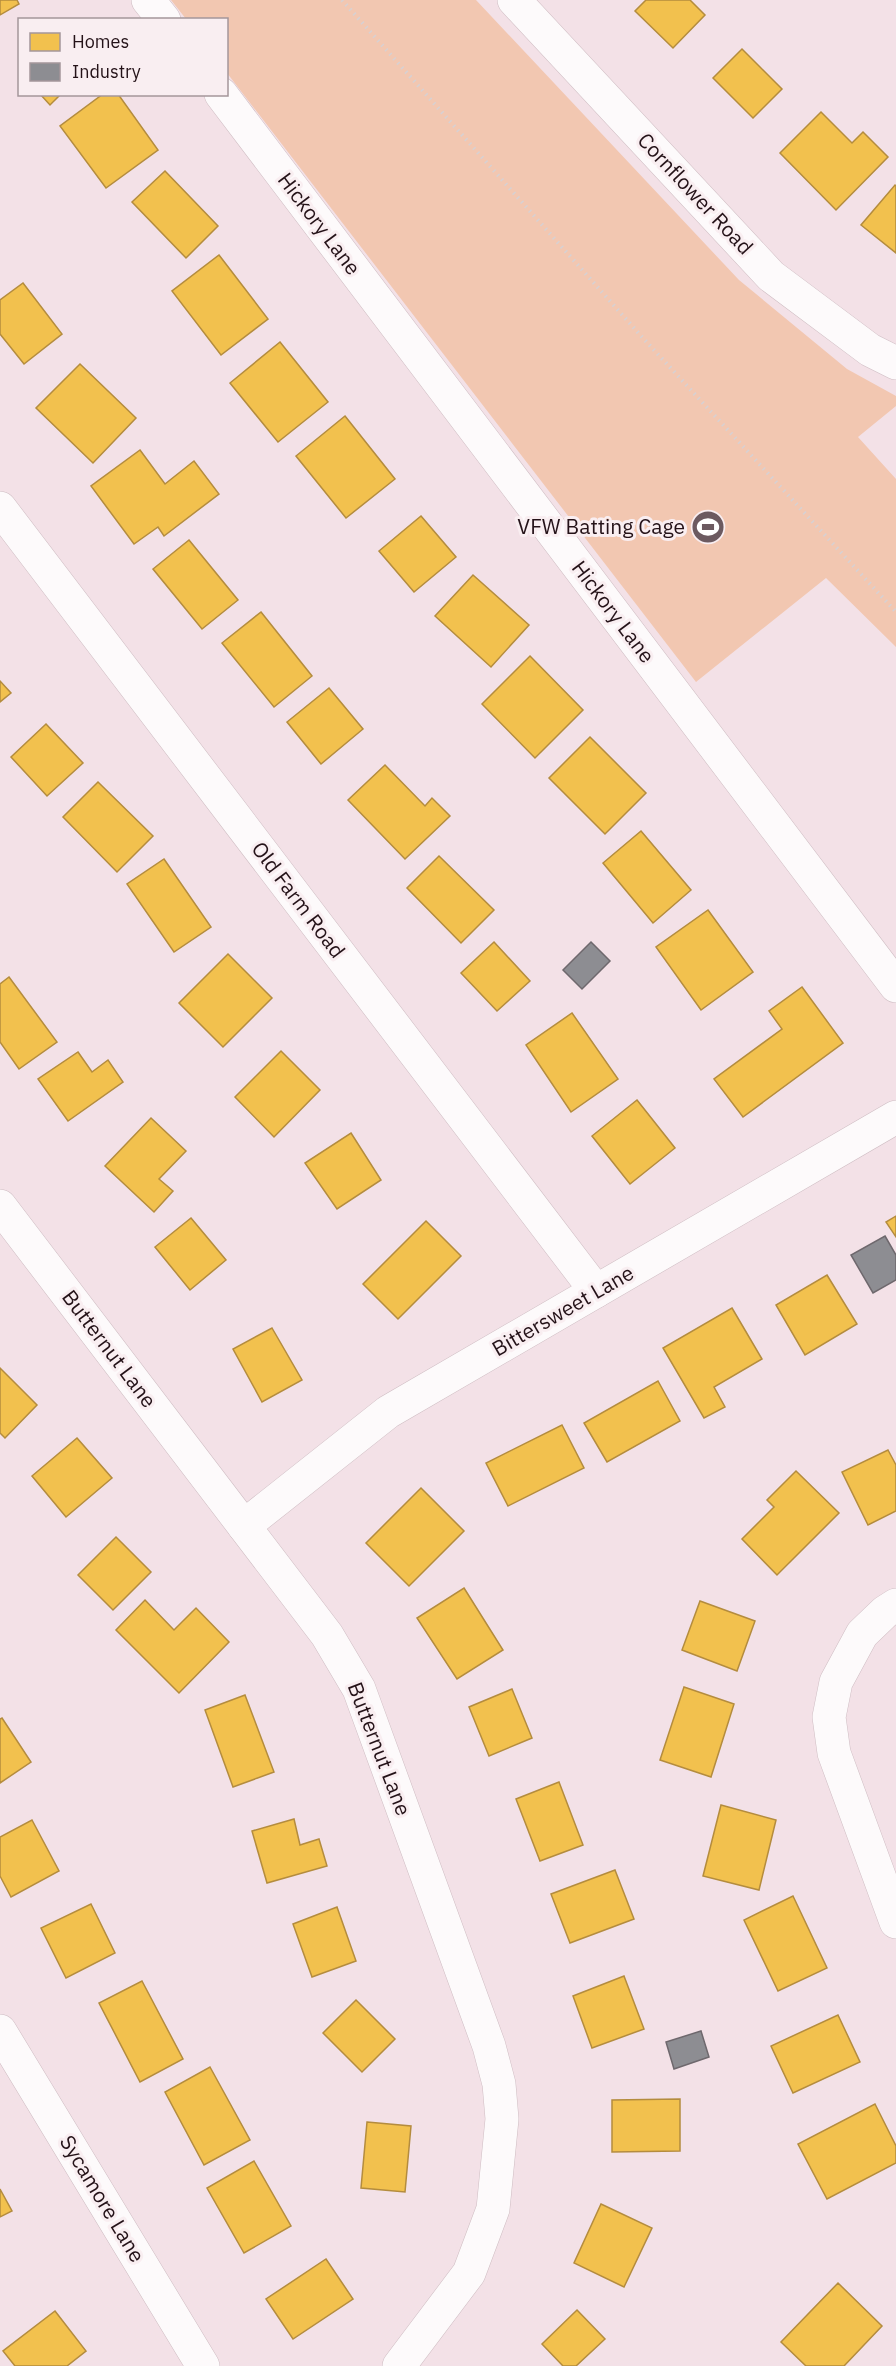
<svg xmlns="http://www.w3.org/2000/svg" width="896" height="2366" font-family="'IBM Plex Sans',sans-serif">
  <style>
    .green { fill: #f2c7b1 }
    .homes { fill: #f2c14e; stroke: #b48c3e; stroke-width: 1.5 }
    .industry { fill: #8d8d92; stroke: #6e686d; stroke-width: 1.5 }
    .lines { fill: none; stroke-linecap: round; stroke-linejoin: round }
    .street-casing { stroke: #cebcc2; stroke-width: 34 }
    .path { stroke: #d7d1d3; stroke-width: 4; stroke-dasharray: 1.5 4.5; stroke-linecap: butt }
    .street { stroke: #fdfafb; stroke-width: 33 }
    .labels { text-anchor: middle; stroke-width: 6; stroke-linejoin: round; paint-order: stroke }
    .street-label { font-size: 21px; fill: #241218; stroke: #f9eef1 }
    .poi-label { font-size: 21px; fill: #241218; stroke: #f9eef1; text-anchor: end }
  </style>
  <rect width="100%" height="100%" fill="#f3e1e7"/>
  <!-- green -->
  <polygon class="green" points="171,0 476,0 739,280 847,369 896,396 896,406 858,437 896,479 896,647 826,578 696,682 227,73 226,20 186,19"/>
  <!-- homes -->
  <g class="homes">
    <polygon points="0,0 17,0 19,4 0,15"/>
    <polygon points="646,0 690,0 705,15 673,48 635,11"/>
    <polygon points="742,49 782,89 753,118 713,78"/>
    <polygon points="40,94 61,94 50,105"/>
    <polygon points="103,94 118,94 158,150 106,188 60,126"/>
    <polygon points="821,112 852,143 863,132 888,157 836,210 780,153"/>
    <polygon points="165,171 218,226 186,258 132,202"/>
    <polygon points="895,185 896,186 896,253 861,225"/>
    <polygon points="219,255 268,319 221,355 172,291"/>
    <polygon points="23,283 62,334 24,364 0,334 0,300"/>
    <polygon points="280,342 328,402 278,442 230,383"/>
    <polygon points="80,364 136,418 93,463 36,408"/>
    <polygon points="345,416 395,479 346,518 296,456"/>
    <polygon points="140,450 165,484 194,461 219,494 164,536 158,527 134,544 91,486"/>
    <polygon points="421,516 456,557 414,592 379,551"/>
    <polygon points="189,540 238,600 202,629 153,569"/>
    <polygon points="473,575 529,625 491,667 435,616"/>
    <polygon points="261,612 312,676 274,707 222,643"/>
    <polygon points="530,656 583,710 535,758 482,704"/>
    <polygon points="0,681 11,693 0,702"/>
    <polygon points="329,688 363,729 321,764 287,722"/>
    <polygon points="46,724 83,763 47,796 11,757"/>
    <polygon points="590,737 646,793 605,834 549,778"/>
    <polygon points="385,765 425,806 432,798 450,816 405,859 348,800"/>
    <polygon points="98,782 153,836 117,872 63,817"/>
    <polygon points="641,831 691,890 653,923 603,863"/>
    <polygon points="439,856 494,910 461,943 407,888"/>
    <polygon points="164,859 211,927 174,952 127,884"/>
    <polygon points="708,910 753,972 701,1010 656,947"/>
    <polygon points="494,942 530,981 497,1011 461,973"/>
    <polygon points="228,954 272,998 223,1047 179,1003"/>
    <polygon points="9,977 57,1042 19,1069 0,1042 0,984"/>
    <polygon points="802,987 843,1043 743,1117 714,1079 782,1029 769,1011"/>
    <polygon points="572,1013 618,1079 571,1112 526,1045"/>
    <polygon points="281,1051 320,1090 274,1137 235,1097"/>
    <polygon points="78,1052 92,1072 108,1060 123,1082 68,1121 38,1079"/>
    <polygon points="637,1100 675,1148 630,1184 592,1136"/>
    <polygon points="151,1118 186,1151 159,1179 173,1191 154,1212 105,1166"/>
    <polygon points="351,1133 381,1180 337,1209 305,1163"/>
    <polygon points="896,1216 896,1237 886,1222"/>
    <polygon points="191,1218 226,1260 190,1290 155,1247"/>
    <polygon points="426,1221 461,1256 398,1319 363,1284"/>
    <polygon points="827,1275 857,1324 805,1355 776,1305"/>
    <polygon points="732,1308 762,1359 714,1387 725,1407 704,1418 663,1348"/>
    <polygon points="272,1328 302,1380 262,1402 233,1349"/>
    <polygon points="0,1368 37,1405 5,1438 0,1433"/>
    <polygon points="658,1381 680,1421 607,1462 584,1423"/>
    <polygon points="562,1425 584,1468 508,1506 486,1463"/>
    <polygon points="77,1438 112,1478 66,1517 32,1476"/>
    <polygon points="888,1450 896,1465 896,1511 868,1525 842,1472"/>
    <polygon points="796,1471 839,1513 777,1575 742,1539 774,1507 767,1500"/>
    <polygon points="421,1488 464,1531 409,1586 366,1543"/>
    <polygon points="116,1537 151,1572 113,1610 78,1575"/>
    <polygon points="464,1588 503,1650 457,1679 417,1618"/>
    <polygon points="145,1600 174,1630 196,1608 229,1642 179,1693 116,1630"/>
    <polygon points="700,1601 755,1621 737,1671 682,1650"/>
    <polygon points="684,1687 734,1704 711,1777 660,1760"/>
    <polygon points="512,1689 532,1738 489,1756 469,1707"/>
    <polygon points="245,1695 274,1772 233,1787 205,1710"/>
    <polygon points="2,1718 31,1762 0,1783 0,1719"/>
    <polygon points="559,1782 583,1845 540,1861 516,1799"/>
    <polygon points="721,1805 776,1820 759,1890 703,1876"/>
    <polygon points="294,1819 300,1845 319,1839 327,1866 267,1883 252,1831"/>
    <polygon points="32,1820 59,1871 11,1897 0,1876 0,1837"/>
    <polygon points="615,1870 634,1919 570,1943 551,1894"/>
    <polygon points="793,1896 827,1968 778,1991 744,1920"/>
    <polygon points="91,1904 115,1953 66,1978 41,1928"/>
    <polygon points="337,1907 356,1961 312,1977 293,1924"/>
    <polygon points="624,1976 644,2029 592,2048 573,1996"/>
    <polygon points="142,1981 183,2059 140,2082 99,2003"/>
    <polygon points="356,2000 395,2039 362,2072 323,2033"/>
    <polygon points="838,2015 860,2062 793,2093 771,2046"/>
    <polygon points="210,2067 250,2140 204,2165 165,2092"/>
    <polygon points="680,2099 680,2151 612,2152 612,2100"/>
    <polygon points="875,2104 896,2146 896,2163 827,2199 798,2144"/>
    <polygon points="367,2122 411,2126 405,2192 361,2188"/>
    <polygon points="254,2161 291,2226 244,2253 207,2188"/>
    <polygon points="0,2189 12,2211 0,2217"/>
    <polygon points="601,2204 652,2228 624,2287 574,2263"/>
    <polygon points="326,2259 353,2299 293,2339 266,2299"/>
    <polygon points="838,2283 882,2326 844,2366 806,2366 781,2342"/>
    <polygon points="577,2310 605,2339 576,2366 563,2366 542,2344"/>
    <polygon points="55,2311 86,2351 67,2366 15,2366 3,2351"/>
  </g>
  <!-- industry -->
  <g class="industry">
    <polygon points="591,942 610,961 582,989 563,970"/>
    <polygon points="885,1236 896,1255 896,1280 873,1293 851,1255"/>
    <polygon points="701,2031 709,2057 674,2069 666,2042"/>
  </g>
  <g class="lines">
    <defs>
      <g id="street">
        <polyline points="148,0 164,20"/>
        <polyline points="514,0 771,276 870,350 896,363"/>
        <polyline points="221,94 896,986"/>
        <polyline points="0,508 596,1291"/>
        <polyline points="0,1206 327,1635 359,1689 489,2046 499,2084 502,2119 493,2209 469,2273 399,2366"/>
        <polyline points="244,1526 388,1412 896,1117"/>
        <polyline points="896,1605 885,1612 862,1634 836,1682 829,1717 834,1753 896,1922"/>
        <polyline points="0,2031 203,2366"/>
      </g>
    </defs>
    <!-- street casing -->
    <use href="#street" class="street-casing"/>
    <!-- path -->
    <polyline class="path" points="342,0 642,337 896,612"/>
    <!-- street -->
    <use href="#street" class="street"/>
  </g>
  <!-- icons -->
  <defs>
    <symbol id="stadium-disc" viewBox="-11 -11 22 22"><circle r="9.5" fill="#6c5a60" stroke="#f9eef1"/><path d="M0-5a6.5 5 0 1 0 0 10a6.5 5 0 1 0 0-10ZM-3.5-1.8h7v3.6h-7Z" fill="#fff"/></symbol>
  </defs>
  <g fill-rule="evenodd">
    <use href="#stadium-disc" x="689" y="508" width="38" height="38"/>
  </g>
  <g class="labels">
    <!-- street labels -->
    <g class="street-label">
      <text transform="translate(695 194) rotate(47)" y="7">Cornflower Road</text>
      <text transform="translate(319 224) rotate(53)" y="7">Hickory Lane</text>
      <text transform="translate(613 612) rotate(53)" y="7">Hickory Lane</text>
      <text transform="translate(298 900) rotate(53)" y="7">Old Farm Road</text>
      <text transform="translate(563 1311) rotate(-30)" y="7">Bittersweet Lane</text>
      <text transform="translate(109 1349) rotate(53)" y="7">Butternut Lane</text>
      <text transform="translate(379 1749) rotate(69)" y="7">Butternut Lane</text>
      <text transform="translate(102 2199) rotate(59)" y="7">Sycamore Lane</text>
    </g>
    <!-- poi labels -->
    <g class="poi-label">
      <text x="685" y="534">VFW Batting Cage</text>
    </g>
  </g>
  <!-- legend -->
  <rect x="18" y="18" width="210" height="78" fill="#f9eef1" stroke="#a4969a" stroke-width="1.5"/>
  <rect x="30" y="33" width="30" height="18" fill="#f2c14e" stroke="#a4969a" stroke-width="1.5"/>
  <text x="72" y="48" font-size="18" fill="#241218">Homes</text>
  <rect x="30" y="63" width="30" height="18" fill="#8d8d92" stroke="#a4969a" stroke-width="1.5"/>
  <text x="72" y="78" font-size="18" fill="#241218">Industry</text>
</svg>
